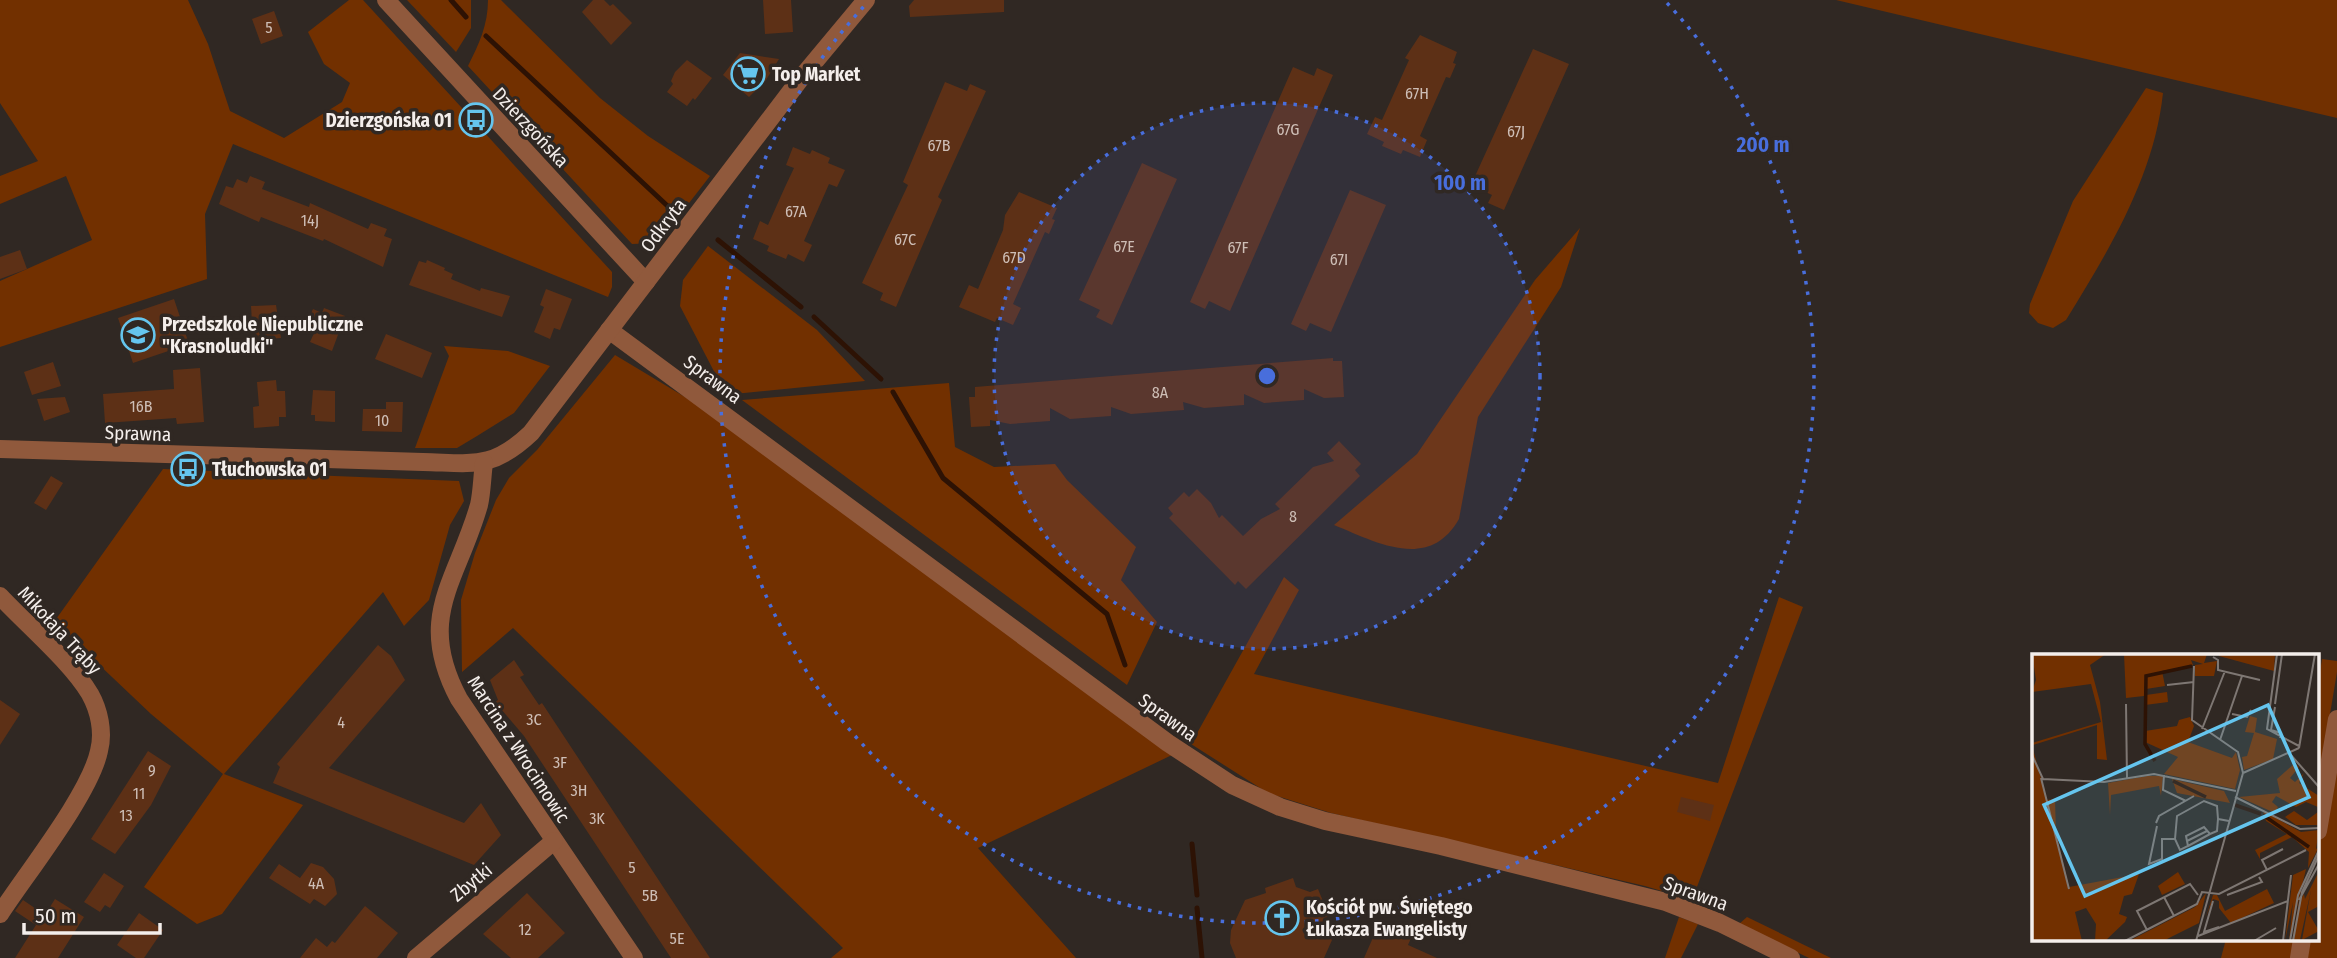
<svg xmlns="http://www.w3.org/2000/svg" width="2337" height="958" font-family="'Fira Sans Condensed',sans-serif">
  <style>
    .green { fill: #723000 }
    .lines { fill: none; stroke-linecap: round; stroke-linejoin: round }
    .stream { stroke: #2d1204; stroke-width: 5 }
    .building { fill: #5d3016 }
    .street { stroke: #90593c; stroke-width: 18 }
    .ring { fill: none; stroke: #486edc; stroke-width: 3.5; stroke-dasharray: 3.5 7 }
    .labels { text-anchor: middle; stroke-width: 7; stroke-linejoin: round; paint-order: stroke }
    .number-label { font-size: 16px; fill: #cebeb6 }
    .poi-label { font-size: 19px; font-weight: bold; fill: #f4eeeb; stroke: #302823; text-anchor: start }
    .street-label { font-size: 19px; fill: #f4eeeb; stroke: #302823 }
    .inset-river { fill: none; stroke: #2d1204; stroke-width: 3.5 }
    .inset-road { fill: none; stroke: #7e7773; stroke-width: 2 }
    .view { fill: #65c5ee; fill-opacity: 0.15; stroke: #65c5ee; stroke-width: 3.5 }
    .inset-edge { fill: none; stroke: #f4eeeb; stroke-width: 3.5 }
    .centre { fill: #486edc; stroke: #302823; stroke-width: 3.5 }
    .ring-label { font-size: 21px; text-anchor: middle; font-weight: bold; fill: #486edc; stroke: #302823; stroke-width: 7; stroke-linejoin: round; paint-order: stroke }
  </style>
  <rect width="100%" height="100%" fill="#302823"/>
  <!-- green -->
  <g class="green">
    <polygon points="0,0 188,0 208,44 230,111 284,138 342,102 350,83 324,64 308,32 349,0 363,0 612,272 612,287 608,297 233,144 205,214 207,279 0,347 0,281 92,240 66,176 0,204 0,176 38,161 0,103"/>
    <polygon points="407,0 471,0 471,28 456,52"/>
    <path d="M488 0H501L600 98 648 136 710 176 658 243 632 244 468 66C479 44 488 25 488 0Z"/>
    <polygon points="1836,0 2337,0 2337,118"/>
    <path d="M2146 88 2163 93C2154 177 2109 250 2066 320L2053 328 2038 323 2029 313 2030 304 2073 201Z"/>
    <path d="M1580 228 1561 287 1478 417 1459 519C1429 572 1376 542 1334 525L1417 454 1535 280Z"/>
    <polygon points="708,246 817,330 865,381 734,394 718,379 680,306 683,280"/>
    <polygon points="444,346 508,351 550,366 514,413 477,436 457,448 415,448 449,356"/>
    <polygon points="615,355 695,403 1172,755 978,848 1076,958 831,958 843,948 513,628 462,672 461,600 475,553 496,500 509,478 537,450"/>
    <polygon points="949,383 955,447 994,467 1055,464 1067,480 1136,547 1121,580 1157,622 1127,685 742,400"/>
    <polygon points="163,469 459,481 464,501 450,525 429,600 404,626 383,592 224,774 303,805 222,914 197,924 144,887 223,774 151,714 54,622"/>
    <polygon points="1284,577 1299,590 1254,674 1718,783 1779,597 1803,607 1692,900 1645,886 1331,813 1268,793 1191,744"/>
    <polygon points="2322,659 2337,661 2337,672 2318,786 2318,685"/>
    <polygon points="2337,716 2337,958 2298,958 2301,939 2318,939 2318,835"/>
    <polygon points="1679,917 1698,924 1681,958 1665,958"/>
    <polygon points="1747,917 1831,958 1809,958 1739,924"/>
    <polygon points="2226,939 2295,939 2292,958 2221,958"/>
  </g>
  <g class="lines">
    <!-- stream -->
    <g class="stream">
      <polyline points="451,0 466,17"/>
      <polyline points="486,36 674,212"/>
      <polyline points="718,240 801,307"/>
      <polyline points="814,317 881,379"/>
      <polyline points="893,392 943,478 1107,614 1125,665"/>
      <polyline points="1192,844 1197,895"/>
      <polyline points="1197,908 1202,958"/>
    </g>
  </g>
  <!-- building -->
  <g class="building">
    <polygon points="593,0 604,0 610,6 613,4 632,23 611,45 582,12"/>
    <polygon points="763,0 791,0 793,32 765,34"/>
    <polygon points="914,0 1004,0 1004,12 910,17 909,6"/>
    <polygon points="274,11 283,36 261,44 252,19"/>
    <polygon points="1420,35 1457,52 1453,63 1456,64 1450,78 1446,77 1420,136 1427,140 1420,157 1403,150 1401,154 1382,146 1384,142 1367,134 1375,117 1382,120 1409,60 1405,58"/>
    <polygon points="1533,49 1569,64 1504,210 1488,203 1492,195 1471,185"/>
    <polygon points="740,53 779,59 766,80 749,97 723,75"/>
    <polygon points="687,60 712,78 695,100 693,98 687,106 667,92 673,84 671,81 675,72"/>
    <polygon points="1293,67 1314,76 1317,68 1333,75 1230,311 1209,301 1205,309 1190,302"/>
    <polygon points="945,82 967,91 970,84 986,91 938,197 942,200 896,307 880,300 883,293 862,283 908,185 903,182"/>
    <polygon points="793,147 810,154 812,150 830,158 828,163 845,170 837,187 829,184 804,241 812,245 804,262 788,254 786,259 767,251 769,246 753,239 760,221 768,225 785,187 794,168 786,165"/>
    <polygon points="1142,163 1177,179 1112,325 1096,317 1100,310 1079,300"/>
    <polygon points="250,176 265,182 262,189 309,207 310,203 368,229 371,223 387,229 384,236 392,239 383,267 324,239 323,241 261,217 259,222 219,204 226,186 233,188 237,179 247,183"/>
    <polygon points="1350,190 1386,205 1331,332 1310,323 1306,331 1291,324"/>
    <polygon points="1019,192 1057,208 1052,219 1055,220 1049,234 1045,232 1013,304 1021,308 1013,325 997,318 995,322 959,307 969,285 978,289 1003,230 1005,215"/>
    <polygon points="20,250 27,269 0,279 0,257"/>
    <polygon points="427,260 445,268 444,270 453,274 451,279 480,291 481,288 510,296 502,317 409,285 419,261 426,263"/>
    <polygon points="546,289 572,299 560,330 554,328 550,339 534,332 544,307 540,305"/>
    <polygon points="174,299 189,344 133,363 118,318"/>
    <polygon points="276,305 281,338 253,340 251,306"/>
    <polygon points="324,308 345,316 332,351 310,342 315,331 305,327 313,309 322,313"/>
    <polygon points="386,334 432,353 422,378 375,359"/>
    <polygon points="1333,358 1333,361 1342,361 1344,397 1324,398 1304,389 1304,400 1264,403 1244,394 1244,405 1204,408 1183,402 1184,410 1131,414 1111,407 1111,416 1070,419 1050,408 1050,421 1010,424 990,420 990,426 971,427 969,397 975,397 975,387"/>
    <polygon points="53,362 61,386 32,395 24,372"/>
    <polygon points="200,368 204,422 177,424 176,418 105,423 103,394 174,389 173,370"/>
    <polygon points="276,380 277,391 285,391 286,417 279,417 279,426 254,428 253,407 259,406 257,382"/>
    <polygon points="313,390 335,391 335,422 315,421 315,415 311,415"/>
    <polygon points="65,397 70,412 44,421 37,399"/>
    <polygon points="386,402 403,402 402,432 362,431 363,409 386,409"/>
    <polygon points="1339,441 1361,464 1355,470 1360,476 1246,589 1238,581 1235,585 1169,518 1173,514 1168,508 1184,492 1189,497 1197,489 1211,503 1219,518 1222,515 1243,536 1261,519 1280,509 1275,504 1313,467 1334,461 1327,453"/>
    <polygon points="51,476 63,483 46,510 34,503"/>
    <polygon points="378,645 391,656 405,680 329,768 464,823 481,803 501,835 474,865 273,783 280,767 277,764"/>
    <polygon points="514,660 524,675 520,677 539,705 542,703 710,958 671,958 524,736 495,702 498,700 490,680"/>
    <polygon points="0,700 20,714 0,745"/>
    <polygon points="148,751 171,766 151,805 115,854 91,839"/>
    <polygon points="1681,797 1714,805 1710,821 1677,812"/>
    <polygon points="311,863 323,867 334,879 337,894 325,906 314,899 310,904 269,878 279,864 300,878"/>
    <polygon points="104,873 124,886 110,908 105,905 100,912 84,902"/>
    <polygon points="1293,878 1296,887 1310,892 1318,889 1329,916 1324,920 1332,940 1324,958 1236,958 1230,943 1231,930 1245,900 1266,893 1265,888"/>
    <polygon points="527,893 565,933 538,958 511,958 483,934"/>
    <polygon points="55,899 84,917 58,958 15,958 36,925 15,911 23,900 45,915"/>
    <polygon points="365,906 398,933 377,958 300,958 316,938 327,947 332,941 335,943"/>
    <polygon points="139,913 163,930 144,958 136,958 117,945"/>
    <polygon points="1379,924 1411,938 1408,945 1437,958 1364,958"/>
  </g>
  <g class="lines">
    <!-- street -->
    <g class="street">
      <polyline points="386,0 646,282"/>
      <polyline points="609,330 1168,743 1232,785 1280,807 1325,821 1441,846 1666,902 1720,923 1791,958"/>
      <path d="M0 449 423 462C473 463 492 470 531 433L801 78 866 0"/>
      <path d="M484 463C482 477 482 492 479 505 457 582 415 617 459 699L634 958"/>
      <path d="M0 596C26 624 71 662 90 694 99 710 104 732 99 751 90 794 26 874 0 914"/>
      <polyline points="2318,831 2337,719"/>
      <polyline points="416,958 554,841"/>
      <polyline points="2299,958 2302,939"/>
    </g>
  </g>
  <!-- distance rings -->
  <circle cx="1267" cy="376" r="273" fill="#486edc" fill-opacity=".12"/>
  <g class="ring">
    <circle cx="1267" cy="376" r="273"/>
    <path d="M1667 3A547 547 0 1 1 867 3"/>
  </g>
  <!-- icons -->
  <defs>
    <symbol id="supermarket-ring" viewBox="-11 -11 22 22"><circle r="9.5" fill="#302823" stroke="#65c5ee" stroke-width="1.5"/><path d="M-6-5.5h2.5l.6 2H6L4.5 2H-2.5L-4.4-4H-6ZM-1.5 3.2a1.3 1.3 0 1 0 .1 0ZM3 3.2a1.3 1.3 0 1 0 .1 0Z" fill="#65c5ee"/></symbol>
    <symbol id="bus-ring" viewBox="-11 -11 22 22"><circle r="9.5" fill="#302823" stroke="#65c5ee" stroke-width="1.5"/><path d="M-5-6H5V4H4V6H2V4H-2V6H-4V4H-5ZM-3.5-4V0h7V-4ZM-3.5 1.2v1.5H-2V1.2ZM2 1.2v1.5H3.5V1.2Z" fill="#65c5ee"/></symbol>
    <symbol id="school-ring" viewBox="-11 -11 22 22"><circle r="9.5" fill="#302823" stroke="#65c5ee" stroke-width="1.5"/><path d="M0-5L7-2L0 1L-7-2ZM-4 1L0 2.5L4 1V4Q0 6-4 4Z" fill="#65c5ee"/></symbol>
    <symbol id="church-ring" viewBox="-11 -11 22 22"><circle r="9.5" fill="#302823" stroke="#65c5ee" stroke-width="1.5"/><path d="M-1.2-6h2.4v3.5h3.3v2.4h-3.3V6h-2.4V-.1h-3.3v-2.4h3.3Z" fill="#65c5ee"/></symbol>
  </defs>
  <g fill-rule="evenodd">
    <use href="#supermarket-ring" x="729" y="55" width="38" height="38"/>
    <use href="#bus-ring" x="457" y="101" width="38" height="38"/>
    <use href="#school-ring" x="119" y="316" width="38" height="38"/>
    <use href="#bus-ring" x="169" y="450" width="38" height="38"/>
    <use href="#church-ring" x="1263" y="899" width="38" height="38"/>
  </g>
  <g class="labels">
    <!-- number labels -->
    <g class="number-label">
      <text x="269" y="33">5</text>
      <text x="1417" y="99">67H</text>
      <text x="1288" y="135">67G</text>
      <text x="1516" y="137">67J</text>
      <text x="939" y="151">67B</text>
      <text x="796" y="217">67A</text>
      <text x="310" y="226">14J</text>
      <text x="905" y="245">67C</text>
      <text x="1124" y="252">67E</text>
      <text x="1238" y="253">67F</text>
      <text x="1014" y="263">67D</text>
      <text x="1339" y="265">67I</text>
      <text x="1160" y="398">8A</text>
      <text x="141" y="412">16B</text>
      <text x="382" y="426">10</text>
      <text x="1293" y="522">8</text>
      <text x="534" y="725">3C</text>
      <text x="341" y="728">4</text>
      <text x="560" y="768">3F</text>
      <text x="152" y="776">9</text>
      <text x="579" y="796">3H</text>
      <text x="139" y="799">11</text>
      <text x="126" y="821">13</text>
      <text x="597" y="824">3K</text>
      <text x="632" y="873">5</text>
      <text x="316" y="889">4A</text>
      <text x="650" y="901">5B</text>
      <text x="525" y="935">12</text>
      <text x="677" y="944">5E</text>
    </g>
    <!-- poi labels -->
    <g class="poi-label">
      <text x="772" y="81">Top Market</text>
      <text x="452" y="127" text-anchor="end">Dzierzgońska 01</text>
      <text x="162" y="331">Przedszkole Niepubliczne<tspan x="162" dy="22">"Krasnoludki"</tspan></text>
      <text x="212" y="476">Tłuchowska 01</text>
      <text x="1306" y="914">Kościół pw. Świętego<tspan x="1306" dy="22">Łukasza Ewangelisty</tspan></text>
    </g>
    <!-- street labels -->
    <g class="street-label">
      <text transform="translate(531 127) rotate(47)" y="7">Dzierzgońska</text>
      <text transform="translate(663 225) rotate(-53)" y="7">Odkryta</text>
      <text transform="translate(713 379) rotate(37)" y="7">Sprawna</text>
      <text transform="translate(138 433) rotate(2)" y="7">Sprawna</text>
      <text transform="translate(60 630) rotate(47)" y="7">Mikołaja Trąby</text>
      <text transform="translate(1168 717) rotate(36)" y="7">Sprawna</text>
      <text transform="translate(519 749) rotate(57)" y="7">Marcina z Wrocimowic</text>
      <text transform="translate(471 882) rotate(-40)" y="7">Zbytki</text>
      <text transform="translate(1696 893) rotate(20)" y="7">Sprawna</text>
    </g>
  </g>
  <!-- overview -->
  <g transform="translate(2032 654)">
    <rect width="287" height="287" fill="#302823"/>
    <path d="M0 0H74L58 11 68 48 75 106 65 105V71L1 91V95L15 146 23 145 24 179 37 233 107 220 100 240 92 242 87 260 95 263 93 268 73 287H63L64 270 54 254 43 258 50 287H0V89L69 68 59 30 0 38 4 26ZM92 0H175L172 9 185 7 182 22H163V11L171 10 159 6 161 11 130 17 133 32 114 35V41L135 38 136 48 113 51 112 71V42L94 44ZM187 0H243L242 17 187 2ZM218 62 225 64 223 78 245 85 241 105 212 116 210 103 215 102 222 79 213 78ZM158 63 162 72 156 88 200 104 204 98 208 116 203 135 132 120 146 103 113 88V77L145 72 147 66ZM263 109 267 113 258 124 263 128 272 119 267 129 287 142 286 153 274 148 264 153 244 142 240 148 246 153 243 159 207 143 248 139 245 125ZM115 122H131L129 142 127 132 79 141 78 161 76 129ZM140 125 192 137 198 149 145 139ZM231 157 269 178 287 176 284 195 287 193 276 214 277 198 260 183 228 199V205L223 196 255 180 234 167ZM262 157 275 166 286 158 287 171H264L253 163ZM274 215 257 287 261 248 253 287 261 221ZM287 217V252L276 258 287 277 270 286 279 236 268 286 260 287 267 248 272 240 273 245ZM146 218 153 230 130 241 126 232ZM235 235 242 249 199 269 187 254V247L181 245 174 263 181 241H185L193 257ZM174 239 167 269 131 287H97L163 253Z" fill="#723000"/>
    <path class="inset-river" d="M123 107 113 90 114 22 160 12M141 127 174 143M203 151 229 160M231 161 277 193"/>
    <path class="inset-road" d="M245 0 235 75 267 92M181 3 186 6V16L228 26M162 12 160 66 206 98 211 119M135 31 162 28M94 50 95 124M243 50 250 0M243 53 239 76 249 79 248 84M200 60 215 63 219 56M170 75 193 17M188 86 210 22M267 94 283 0M258 100 287 133M0 101 11 125 72 128 122 120 204 137M211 119 267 94M132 121 131 136 154 147M9 124 37 235M203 143 268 175 287 174M124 169 127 162 162 142M125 172 117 210 130 205V185H143L148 196 156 192 154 182 172 173 178 180 185 177 186 165 197 167M143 185 145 162 172 147 185 152 186 165M155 187 175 177M156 192 178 180M235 216 230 206 251 195M195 241 230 228 227 223M132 243 142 262M267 246 287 210M181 247 172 278 187 273M115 276 105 257 158 230 166 241M166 282 256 247M93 287 165 250 170 238 187 240 274 196M164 287 211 119M222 287 244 274M251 287 259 221M258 287 266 241 287 196M261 287 270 238 287 201"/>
    <path class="view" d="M236 51 277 143 53 242 12 151Z"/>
    <rect width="287" height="287" class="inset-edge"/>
  </g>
  <circle cx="1267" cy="376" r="10" class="centre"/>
  <g class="ring-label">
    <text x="1763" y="152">200 m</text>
    <text x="1460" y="190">100 m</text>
  </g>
  <!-- scale -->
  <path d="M24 923v10h136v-10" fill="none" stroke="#f4eeeb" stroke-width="3.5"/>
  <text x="35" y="923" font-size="21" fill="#f4eeeb" stroke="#302823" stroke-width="5" paint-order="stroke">50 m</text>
</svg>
